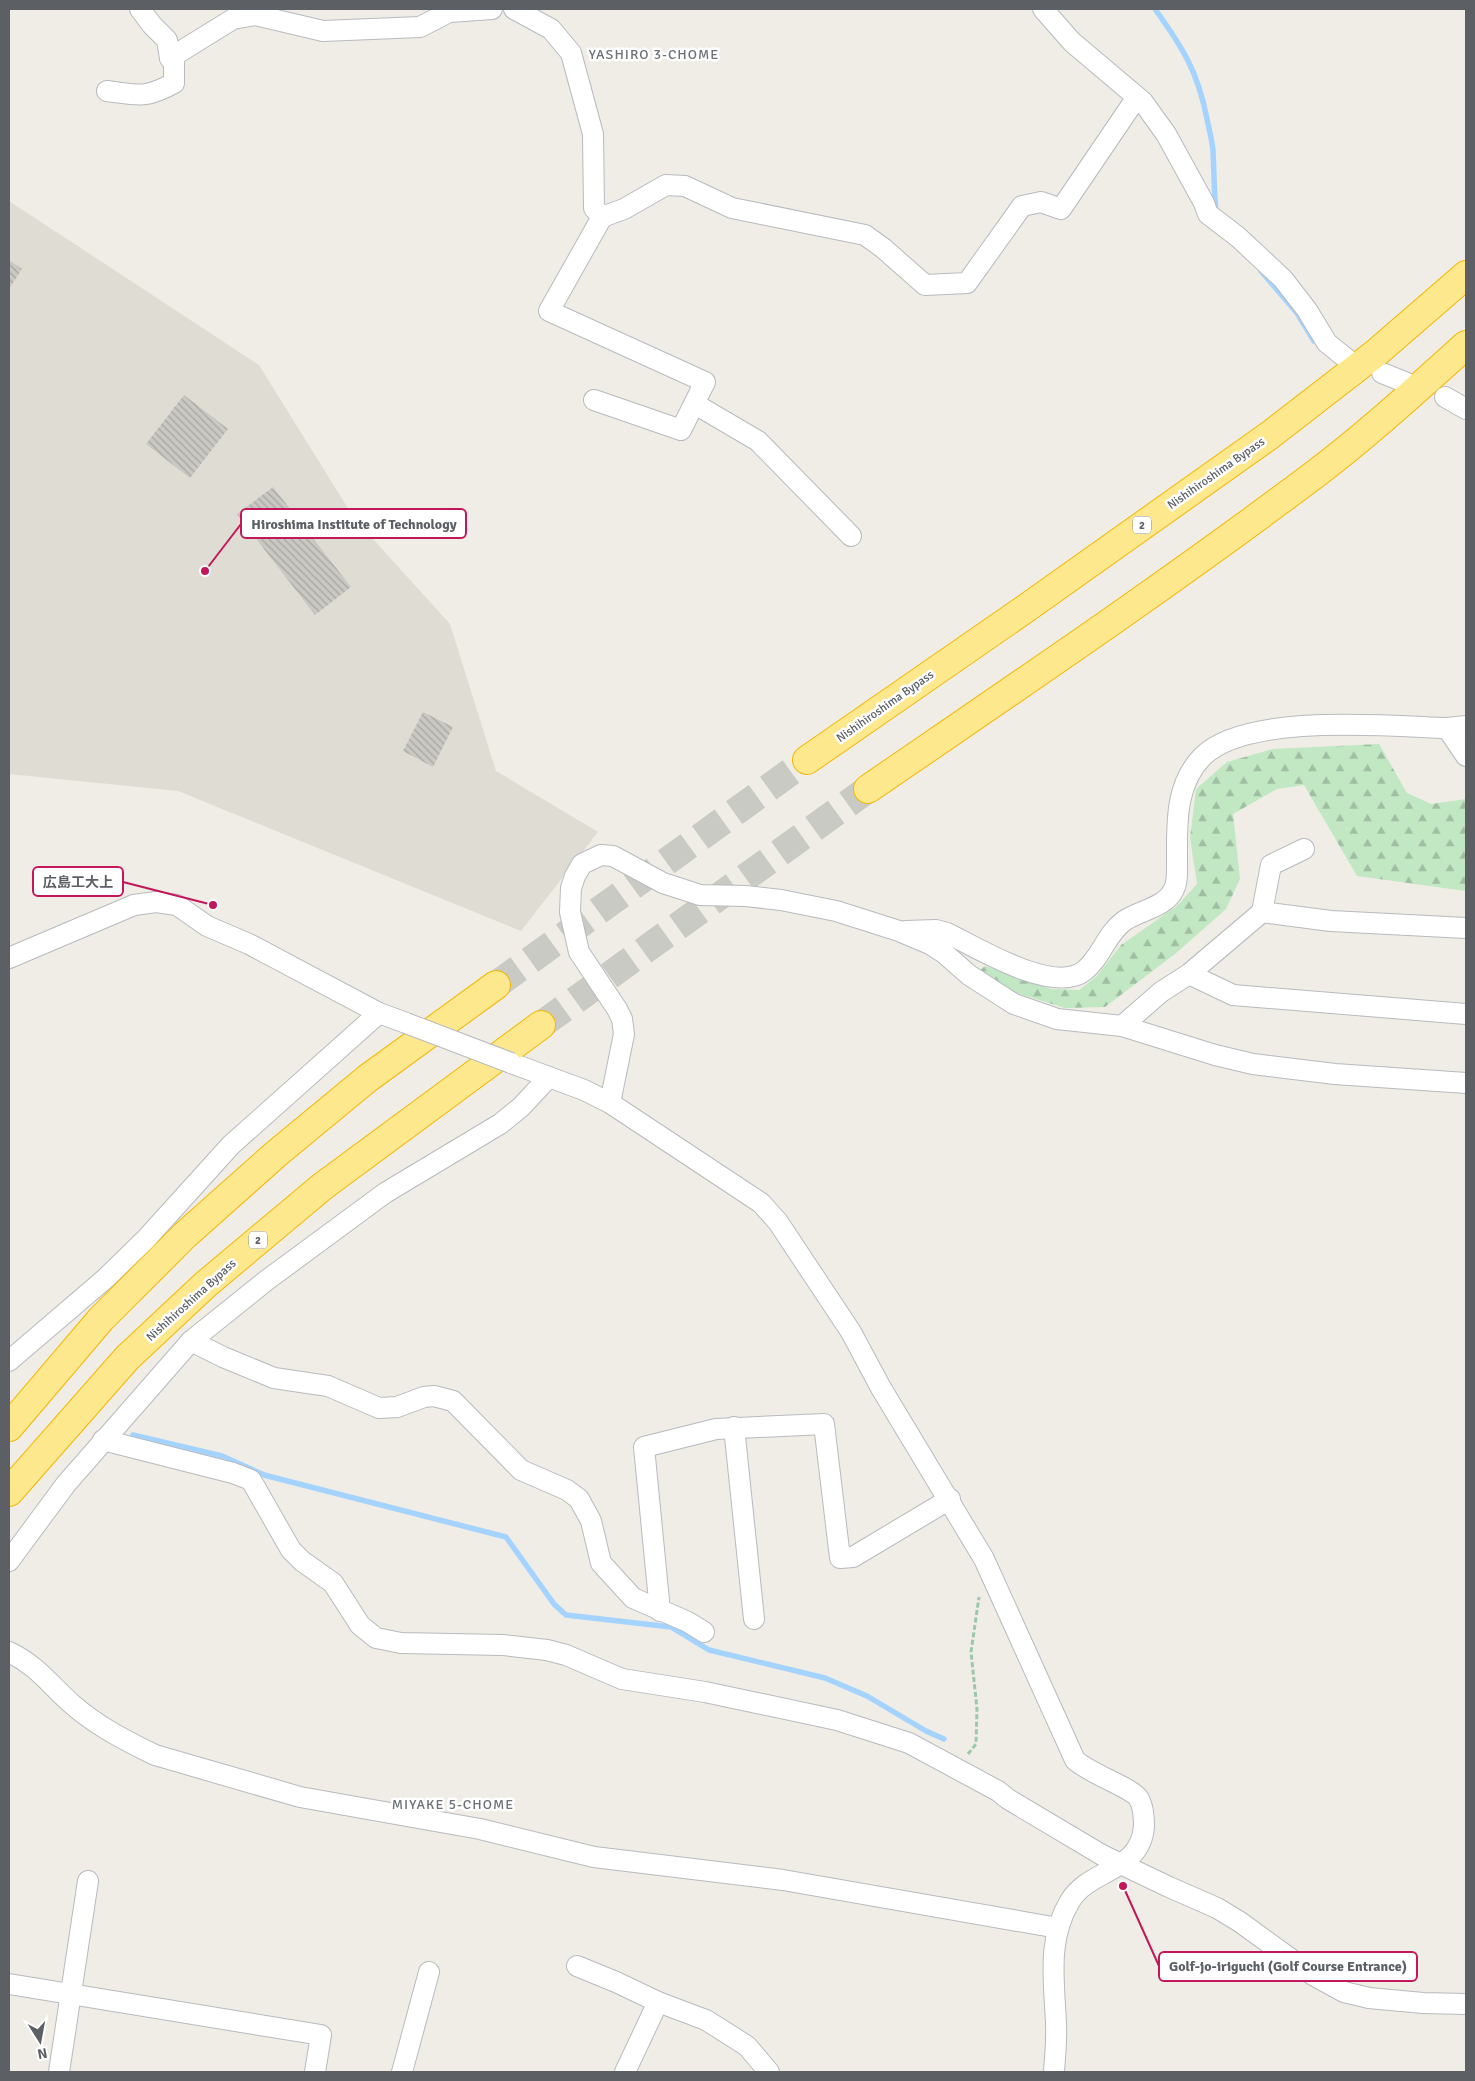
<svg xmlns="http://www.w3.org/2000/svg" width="1475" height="2081" font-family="Signika,'Noto Sans JP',sans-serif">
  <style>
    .education { fill: #dfddd3 }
    .forest { fill: url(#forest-firs) }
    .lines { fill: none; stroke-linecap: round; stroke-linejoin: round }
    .stream { stroke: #a5d3ff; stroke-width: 5.5 }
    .building { fill: url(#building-back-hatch) }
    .motorway-tunnel { stroke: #cacac5; stroke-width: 28; stroke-dasharray: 28 14; stroke-linecap: butt }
    .minor-casing { stroke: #b7babf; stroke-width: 22 }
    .motorway-casing { stroke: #f4b600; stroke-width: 30 }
    .path { stroke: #9ac8aa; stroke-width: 3; stroke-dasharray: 5 2.5; stroke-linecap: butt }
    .minor { stroke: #fff; stroke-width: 20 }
    .motorway { stroke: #fee88d; stroke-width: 28 }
    .minor-bridge-casing { stroke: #b7babf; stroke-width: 22; stroke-linecap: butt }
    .minor-bridge { stroke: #fff; stroke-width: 20 }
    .labels { text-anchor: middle; stroke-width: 5; stroke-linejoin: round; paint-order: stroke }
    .shield { fill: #fff; stroke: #8d9093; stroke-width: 1 }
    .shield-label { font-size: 11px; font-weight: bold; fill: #5c6065 }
    .street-label { font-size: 12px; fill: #5c6065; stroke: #fff }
    .neighbourhood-label { font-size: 14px; letter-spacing: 1px; fill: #6d7277; stroke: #fff }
    .leader { fill: none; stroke: #c2185b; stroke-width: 2 }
    .callout-dot { fill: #c2185b; stroke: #fff; stroke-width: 2 }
    .callout { fill: #fff; stroke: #c2185b; stroke-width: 2 }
    .callout-label { font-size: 14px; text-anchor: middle; font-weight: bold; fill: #5c6065 }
  </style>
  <defs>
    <pattern id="forest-firs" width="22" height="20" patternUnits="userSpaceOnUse" patternTransform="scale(1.25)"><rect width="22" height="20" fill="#c1e7c3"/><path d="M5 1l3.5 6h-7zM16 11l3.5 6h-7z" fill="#a0bfa2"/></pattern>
    <pattern id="building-back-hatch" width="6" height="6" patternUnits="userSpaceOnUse" patternTransform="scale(1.25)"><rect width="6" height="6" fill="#cac8c2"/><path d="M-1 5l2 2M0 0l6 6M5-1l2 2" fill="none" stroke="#a7a6a1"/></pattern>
  </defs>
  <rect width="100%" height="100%" fill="#efede5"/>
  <!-- education -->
  <polygon class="education" points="9,201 259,365 354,518 450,624 496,771 598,832 521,931 178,791 9,774"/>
  <!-- forest -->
  <polygon class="forest" points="1379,744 1407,793 1431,804 1466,799 1466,891 1357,876 1304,785 1277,789 1233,814 1240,879 1226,909 1175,954 1105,1007 1065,1008 997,987 978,972 985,966 1051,989 1079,990 1097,976 1121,945 1177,906 1197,884 1190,838 1196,789 1227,762 1273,749"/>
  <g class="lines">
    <!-- stream -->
    <g class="stream">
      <path d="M1155 9C1183 48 1198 72 1207 119 1209 129 1212 140 1213 150 1214 171 1214 191 1216 212"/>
      <polyline points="1261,271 1297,313 1314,341"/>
      <polyline points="133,1435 222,1456 264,1475 506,1537 554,1604 566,1615 671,1627 709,1650 825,1678 867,1696 926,1731 944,1739"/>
    </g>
  </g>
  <!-- building -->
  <g class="building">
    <polygon points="9,260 22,269 9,289"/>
    <polygon points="184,395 228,429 190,478 146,444"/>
    <polygon points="273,487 351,587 315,615 237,514"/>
    <polygon points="423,712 453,727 433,767 403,751"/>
  </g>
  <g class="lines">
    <!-- motorway-tunnel -->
    <g class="motorway-tunnel">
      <polyline points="496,985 807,760"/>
      <polyline points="541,1025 868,789"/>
    </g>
    <defs>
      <g id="minor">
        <polyline points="514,9 551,29 571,53 593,134 594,208 602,217 624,209 666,185 685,186 732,208 865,235 883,248 925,285 967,283 1022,206 1041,202 1061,209 1137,97"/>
        <polyline points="1043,9 1072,42 1143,102 1166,134 1204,203 1208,214 1238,237 1283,279 1307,310 1327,343 1347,359"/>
        <polyline points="170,58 233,19 255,15 323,31 420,27 449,12 492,9"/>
        <path d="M107 91C139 95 145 99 174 83V63L170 58 167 40 152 25 140 9"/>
        <polyline points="1382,373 1407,383"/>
        <polyline points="1445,397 1466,409"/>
        <polyline points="594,400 681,430 705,382 549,311 602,217"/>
        <polyline points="695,404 758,441 851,536"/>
        <polyline points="1447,728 1466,756"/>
        <polyline points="1262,912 1271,865 1304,849"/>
        <path d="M906 931 936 930 947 933C976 947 1053 995 1084 971 1101 958 1106 934 1124 921 1139 910 1166 908 1174 889 1178 881 1177 869 1177 859 1177 823 1175 784 1203 756 1247 713 1388 726 1447 728L1466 726"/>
        <polyline points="9,958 134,905 156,902 177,905 207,926 249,944 379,1013 406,1023"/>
        <polyline points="1189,974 1233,995 1466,1014"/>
        <polyline points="1122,1026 1161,992 1189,974 1262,912 1331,921 1466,928"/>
        <path d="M511 1063 584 1090 610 1103 761 1203 778 1222 851 1332 881 1388 984 1559 1075 1760C1090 1774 1133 1788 1139 1799 1143 1806 1144 1818 1144 1826 1141 1872 1090 1868 1070 1901 1047 1939 1054 1980 1056 2023 1057 2039 1055 2056 1054 2072"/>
        <polyline points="610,1103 624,1034 622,1019 617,1009 579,952 570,912 571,888 575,876 582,864 601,855 613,856 663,883 700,895 746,896 781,900 836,911 899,931 930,944 944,953 969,975 1014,1004 1057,1019 1122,1026 1215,1055 1253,1064 1335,1074 1466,1083"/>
        <polyline points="191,1341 223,1357 274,1378 328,1386 379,1408 397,1407 424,1397 434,1396 453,1401 521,1470 567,1490 579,1499 591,1521 601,1563 633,1598 688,1622 704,1632"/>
        <polyline points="9,1361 106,1278 146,1239 231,1145 379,1013"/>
        <polyline points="734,1427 754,1619"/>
        <polyline points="103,1440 233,1473 251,1480 291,1550 302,1561 333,1583 360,1625 376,1638 401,1643 503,1645 547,1650 566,1655 622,1679 705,1692 837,1720 909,1743 998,1791 1008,1799 1102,1855 1169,1887 1217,1908 1240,1922 1313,1975 1344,1992 1369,1998 1423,2003 1466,2004"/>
        <polyline points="9,1561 66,1484 191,1341 267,1280 385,1193 500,1124 521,1107 549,1077"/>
        <polyline points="660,1611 644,1447 716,1429 824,1424 840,1558 853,1557 950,1499"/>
        <path d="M9 1652C38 1666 50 1685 73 1705 97 1726 126 1741 155 1755L300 1797 480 1829 594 1857 783 1880 1058 1928"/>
        <polyline points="577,1966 616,1982 658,2002 706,2020 747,2046 769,2072"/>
        <polyline points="9,1984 321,2035 315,2072"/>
        <polyline points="59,2072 88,1881"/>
        <polyline points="402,2072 429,1972"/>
        <polyline points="625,2072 658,2002"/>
      </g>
      <g id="motorway">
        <polyline points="807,760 1025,609 1270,435 1376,353 1466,275"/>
        <path d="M868 789C1018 686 1169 584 1314 475 1367 435 1417 389 1466 345"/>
        <polyline points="9,1427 101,1319 185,1235 276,1154 368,1078 496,985"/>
        <polyline points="9,1492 127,1358 206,1284 323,1186 541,1025"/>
      </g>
    </defs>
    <!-- minor casing -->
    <use href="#minor" class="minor-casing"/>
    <!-- motorway casing -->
    <use href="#motorway" class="motorway-casing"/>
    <!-- path -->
    <polyline class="path" points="968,1754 976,1744 977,1709 971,1652 979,1597"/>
    <!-- minor -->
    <use href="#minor" class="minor"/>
    <!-- motorway -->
    <use href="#motorway" class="motorway"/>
    <defs>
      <polyline id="minor-bridge" points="406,1023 511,1063"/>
    </defs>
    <!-- minor-bridge casing -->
    <use href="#minor-bridge" class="minor-bridge-casing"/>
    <!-- minor-bridge -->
    <use href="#minor-bridge" class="minor-bridge"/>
  </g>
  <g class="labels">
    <!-- shield labels -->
    <g class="shield">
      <rect x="1133" y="516.5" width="18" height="17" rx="4"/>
      <rect x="249" y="1231.5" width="18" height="17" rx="4"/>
    </g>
    <g class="shield-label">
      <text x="1142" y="529">2</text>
      <text x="258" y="1244">2</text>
    </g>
    <!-- street labels -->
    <g class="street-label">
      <text transform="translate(1216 473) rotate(-35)" y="4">Nishihiroshima Bypass</text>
      <text transform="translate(885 706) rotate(-35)" y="4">Nishihiroshima Bypass</text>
      <text transform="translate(191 1300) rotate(-42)" y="4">Nishihiroshima Bypass</text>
    </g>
    <!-- neighbourhood labels -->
    <g class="neighbourhood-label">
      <text x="654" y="59">YASHIRO 3-CHOME</text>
      <text x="453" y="1809">MIYAKE 5-CHOME</text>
    </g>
  </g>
  <!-- callouts -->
  <path class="leader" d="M205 571L241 524M213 905L123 882M1123 1886L1159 1966"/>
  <g class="callout-dot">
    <circle cx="205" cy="571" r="5"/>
    <circle cx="213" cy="905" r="5"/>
    <circle cx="1123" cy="1886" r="5"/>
  </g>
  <g class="callout">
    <rect x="241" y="509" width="225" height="29" rx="5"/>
    <rect x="33" y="867" width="90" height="29" rx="5"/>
    <rect x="1159" y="1952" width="258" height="29" rx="5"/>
  </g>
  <g class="callout-label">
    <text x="354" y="529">Hiroshima Institute of Technology</text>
    <text x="78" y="887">広島工大上</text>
    <text x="1288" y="1971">Golf-jo-iriguchi (Golf Course Entrance)</text>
  </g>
  <!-- border -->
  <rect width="1475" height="2081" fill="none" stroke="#5c6065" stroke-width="20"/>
  <!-- north arrow -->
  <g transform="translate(40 2041) rotate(169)" stroke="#ffffff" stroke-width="4" paint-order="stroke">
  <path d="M0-4L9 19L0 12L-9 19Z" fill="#5c6065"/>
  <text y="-8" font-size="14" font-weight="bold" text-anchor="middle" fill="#5c6065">N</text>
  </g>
</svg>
